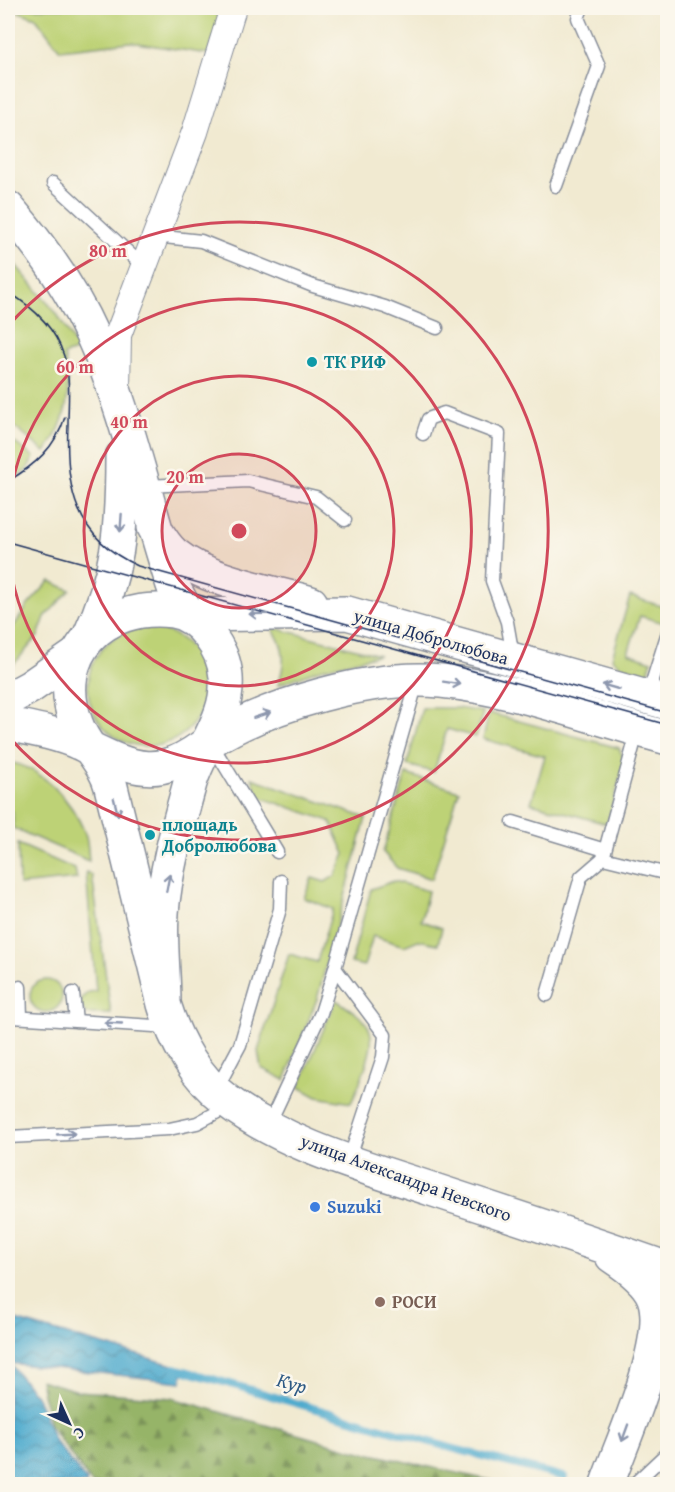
<svg xmlns="http://www.w3.org/2000/svg" width="675" height="1492" font-family="'Gentium Book Plus',serif">
  <style>
    .green { fill: #bdd276; stroke: #6c806a; stroke-width: 1.5 }
    .forest { fill: url(#forest-firs); stroke: #587262; stroke-width: 1.5 }
    .water { fill: url(#water-waves); stroke: #366d96; stroke-width: 1.5 }
    .lines { fill: none; stroke-linecap: round; stroke-linejoin: round }
    .stream { stroke: #50abce; stroke-width: 8 }
    .service-casing { stroke: #868c98; stroke-width: 15 }
    .minor-casing { stroke: #868c98; stroke-width: 28 }
    .secondary-casing { stroke: #868c98; stroke-width: 36 }
    .primary-casing { stroke: #868c98; stroke-width: 36 }
    .service { stroke: #fff; stroke-width: 12 }
    .minor { stroke: #fff; stroke-width: 26 }
    .secondary { stroke: #fff; stroke-width: 33 }
    .primary { stroke: #fff; stroke-width: 33 }
    .tram { stroke: #1b2f5e; stroke-width: 1.5 }
    .oneway { stroke: #8d97ae }
    .ring { fill: none; stroke: #d1495b; stroke-width: 3 }
    .culture-dot { fill: #0f9aa8; stroke: #fbf7ec; stroke-width: 2 }
    .shop-dot { fill: #3f7fe0; stroke: #fbf7ec; stroke-width: 2 }
    .education-dot { fill: #8d6e63; stroke: #fbf7ec; stroke-width: 2 }
    .labels { text-anchor: middle; stroke-width: 5; stroke-linejoin: round; paint-order: stroke }
    .culture-label { font-size: 18px; font-weight: bold; fill: #0d838f; stroke: #fbf7ec; text-anchor: start }
    .street-label { font-size: 18px; fill: #1b2f5e; stroke: #fbf7ec }
    .shop-label { font-size: 18px; font-weight: bold; fill: #366cbe; stroke: #fbf7ec; text-anchor: start }
    .education-label { font-size: 18px; font-weight: bold; fill: #785e54; stroke: #fbf7ec; text-anchor: start }
    .water-label { font-size: 20px; font-style: italic; fill: #2e5a85; stroke: #fbf7ec }
    .centre { fill: #d1495b; stroke: #fbf7ec; stroke-width: 3 }
    .ring-label { font-size: 18px; text-anchor: middle; font-weight: bold; fill: #d1495b; stroke: #fbf7ec; stroke-width: 5; stroke-linejoin: round; paint-order: stroke }
  </style>
  <defs>
    <pattern id="forest-firs" width="22" height="20" patternUnits="userSpaceOnUse" patternTransform="scale(1.5)"><rect width="22" height="20" fill="#96b467"/><path d="M5 1l3.5 6h-7zM16 11l3.5 6h-7z" fill="#7a9358"/></pattern>
    <pattern id="water-waves" width="16" height="10" patternUnits="userSpaceOnUse" patternTransform="scale(1.5)"><rect width="16" height="10" fill="#50abce"/><path d="M0 5q4-4 8 0t8 0" fill="none" stroke="#428caa"/></pattern>
  </defs>
  <rect width="100%" height="100%" fill="#fbf7ec"/>
  <filter id="ink" filterUnits="userSpaceOnUse"><feTurbulence type="fractalNoise" baseFrequency=".0167" numOctaves="2"/><feDisplacementMap in="SourceGraphic" scale="12" xChannelSelector="R" yChannelSelector="G"/><feConvolveMatrix kernelMatrix="1 2 1 2 8 2 1 2 1" color-interpolation-filters="sRGB"/></filter>
  <filter id="wash" filterUnits="userSpaceOnUse"><feTurbulence type="fractalNoise" baseFrequency=".008" numOctaves="4" result="noise"/><feDisplacementMap in="SourceGraphic" scale="24" xChannelSelector="R" yChannelSelector="G"/><feGaussianBlur stdDeviation="1.35" result="paint"/><feColorMatrix in="noise" values="0 0 0 0 0 0 0 0 0 0 0 0 0 0 0 0 0 1.4 0 .05"/><feComposite in="paint" operator="in"/></filter>
  <g filter="url(#wash)">
    <rect width="100%" height="100%" fill="#f1ead1"/>
    <!-- green -->
    <g class="green">
      <polygon points="8,8 224,8 208,54 130,42 60,50 36,18"/>
      <path d="M8 256 57 314 78 350 64 355C72 392 68 422 45 452L8 422Z"/>
      <polygon points="8,438 34,457 26,471 8,481"/>
      <polygon points="50,581 70,590 45,617 38,636 8,671 8,635 28,605"/>
      <polygon points="630,596 667,608 664,623 640,616 628,653 652,661 648,673 621,666 612,658"/>
      <path d="M271 627 379 655 317 670 278 685C286 662 286 647 271 627Z"/>
      <circle cx="147" cy="687" r="59"/>
      <polygon points="422,708 457,708 483,712 476,737 447,729 434,772 407,765"/>
      <polygon points="489,713 619,748 625,761 607,824 531,803 545,756 483,739"/>
      <path d="M8 762C42 767 72 801 85 833 88 841 88 853 89 861L13 828V812L8 810Z"/>
      <polygon points="406,774 459,791 432,879 397,868 383,852"/>
      <polygon points="252,778 366,818 317,999 285,1080 261,1068 258,1051 289,954 317,962 333,909 304,898 312,878 325,882 335,876 345,854 330,821 259,797"/>
      <polygon points="18,844 75,869 77,879 19,885"/>
      <polygon points="86,872 92,875 111,1014 87,1014 81,1008 80,999 89,992 96,991"/>
      <polygon points="394,881 428,891 421,921 442,928 438,944 418,940 404,946 373,936 364,966 351,963 371,889"/>
      <circle cx="46" cy="996" r="16"/>
      <path d="M336 1000C370 1022 379 1028 365 1068 361 1080 357 1091 351 1103L317 1097 299 1087Z"/>
    </g>
    <!-- forest -->
    <polygon class="forest" points="40,1380 78,1391 172,1398 353,1450 507,1484 92,1484 50,1426"/>
    <!-- water -->
    <polygon class="water" points="8,1318 184,1368 181,1382 9,1363 37,1397 54,1440 87,1482 86,1484 8,1484"/>
    <g class="lines">
      <!-- stream -->
      <polyline class="stream" points="175,1368 451,1448 564,1477"/>
    </g>
  </g>
  <g filter="url(#ink)">
    <g class="lines">
      <defs>
        <g id="service">
          <polyline points="53,183 143,266"/>
          <polyline points="556,186 599,66 578,18 582,8"/>
          <polyline points="155,236 201,241 313,286 385,307 437,328"/>
          <polyline points="423,434 428,419 444,413 499,434 492,581 507,622 513,656"/>
          <polyline points="147,486 248,481 316,497 345,520"/>
          <polyline points="648,695 668,632"/>
          <polyline points="638,729 603,858 668,874"/>
          <polyline points="211,743 277,852"/>
          <polyline points="513,822 605,850"/>
          <polyline points="20,987 21,1017"/>
          <polyline points="73,993 76,1021"/>
          <polyline points="547,995 581,877 603,858"/>
          <polyline points="8,1020 12,1017 170,1027"/>
          <polyline points="216,1090 240,1045 280,909 281,881"/>
          <polyline points="269,1124 321,1013 335,968"/>
          <polyline points="8,1137 169,1129 197,1123 229,1106"/>
          <polyline points="349,1160 383,1057 385,1035 335,968 417,682"/>
          <polyline points="634,1484 668,1452"/>
        </g>
        <polyline id="minor" points="117,390 118,335 195,132 233,8"/>
        <g id="secondary">
          <path d="M154 527C160 537 165 546 174 554 207 581 269 591 311 603"/>
          <polyline points="188,615 347,613 668,703"/>
          <path d="M210 741C268 705 372 674 441 681 518 689 593 718 668 738"/>
        </g>
        <g id="primary">
          <path d="M8 208C41 246 72 290 93 337 129 416 146 505 174 588L188 615"/>
          <path d="M89 637C119 574 122 527 122 457"/>
          <polyline points="8,699 30,687 76,655"/>
          <path d="M8 724C32 729 56 733 79 743 133 769 157 783 210 741"/>
          <path d="M164 1004C164 974 160 943 162 913 165 871 179 823 190 783 201 746 229 718 226 677 224 649 200 615 172 611 103 602 51 655 76 723 84 747 105 762 111 787 129 859 146 932 164 1004 175 1041 196 1078 227 1101 287 1146 362 1166 431 1189 510 1215 589 1241 668 1269"/>
          <path d="M607 1484C622 1441 669 1341 654 1298 648 1281 627 1266 612 1256"/>
        </g>
      </defs>
      <!-- service casing -->
      <use href="#service" class="service-casing"/>
      <!-- minor casing -->
      <use href="#minor" class="minor-casing"/>
      <!-- secondary casing -->
      <use href="#secondary" class="secondary-casing"/>
      <!-- primary casing -->
      <use href="#primary" class="primary-casing"/>
      <!-- service -->
      <use href="#service" class="service"/>
      <!-- minor -->
      <use href="#minor" class="minor"/>
      <!-- secondary -->
      <use href="#secondary" class="secondary"/>
      <!-- primary -->
      <use href="#primary" class="primary"/>
      <!-- tram -->
      <g class="tram">
        <path d="M8 292C33 307 55 327 64 356 71 378 68 402 68 425 65 488 75 538 138 566L668 713"/>
        <path d="M8 481C34 466 56 447 65 417"/>
        <polyline points="8,542 668,725"/>
      </g>
    </g>
    <!-- one-way arrows -->
    <defs><path id="oneway-shaft" d="M-6 0H5M1.5-3L5.5 0L1.5 3" fill="none" stroke-width="1.6" stroke-linecap="round" stroke-linejoin="round" transform="scale(1.5)"/></defs>
    <g class="oneway">
      <use href="#oneway-shaft" transform="translate(121 523) rotate(94)"/>
      <use href="#oneway-shaft" transform="translate(258 614) rotate(179)"/>
      <use href="#oneway-shaft" transform="translate(452 683) rotate(9)"/>
      <use href="#oneway-shaft" transform="translate(611 687) rotate(-164)"/>
      <use href="#oneway-shaft" transform="translate(262 715) rotate(-18)"/>
      <use href="#oneway-shaft" transform="translate(116 807) rotate(76)"/>
      <use href="#oneway-shaft" transform="translate(168 883) rotate(-79)"/>
      <use href="#oneway-shaft" transform="translate(113 1023) rotate(-177)"/>
      <use href="#oneway-shaft" transform="translate(66 1134) rotate(-3)"/>
      <use href="#oneway-shaft" transform="translate(625 1433) rotate(110)"/>
    </g>
  </g>
  <!-- distance rings -->
  <circle cx="239" cy="531" r="77" fill="#d1495b" fill-opacity=".12"/>
  <g class="ring">
    <circle cx="239" cy="531" r="77"/>
    <circle cx="239" cy="531" r="155"/>
    <path d="M8 515A232 232 0 1 1 8 547"/>
    <path d="M8 326A309 309 0 1 1 8 736"/>
  </g>
  <!-- markers -->
  <g class="culture-dot">
    <circle cx="312" cy="362" r="6"/>
    <circle cx="150" cy="835" r="6"/>
  </g>
  <circle class="shop-dot" cx="315" cy="1207" r="6"/>
  <circle class="education-dot" cx="380" cy="1302" r="6"/>
  <g class="labels">
    <!-- culture labels -->
    <g class="culture-label">
      <text x="324" y="368">ТК РИФ</text>
      <text x="162" y="831">площадь<tspan x="162" dy="21">Добролюбова</tspan></text>
    </g>
    <!-- street labels -->
    <g class="street-label">
      <text transform="translate(431 637) rotate(16)" y="6">улица Добролюбова</text>
      <text transform="translate(406 1178) rotate(20)" y="6">улица Александра Невского</text>
    </g>
    <!-- shop labels -->
    <g class="shop-label">
      <text x="327" y="1213">Suzuki</text>
    </g>
    <!-- education labels -->
    <g class="education-label">
      <text x="392" y="1308">РОСИ</text>
    </g>
    <!-- water labels -->
    <g class="water-label">
      <text transform="translate(292 1383) rotate(16)" y="7">Кур</text>
    </g>
  </g>
  <circle cx="239" cy="531" r="9" class="centre"/>
  <g class="ring-label">
    <text x="108" y="257">80 m</text>
    <text x="75" y="373">60 m</text>
    <text x="129" y="428">40 m</text>
    <text x="185" y="483">20 m</text>
  </g>
  <!-- margin -->
  <rect width="675" height="1492" fill="none" stroke="#fbf7ec" stroke-width="30"/>
  <!-- north arrow -->
  <g transform="translate(69 1423) rotate(135)" stroke="#fbf7ec" stroke-width="4.5" paint-order="stroke">
  <path d="M0-4.5L10 22L0 15L-10 22Z" fill="#1b2f5e"/>
  <text y="-9" font-size="16" font-weight="bold" text-anchor="middle" fill="#1b2f5e">С</text>
  </g>
</svg>
